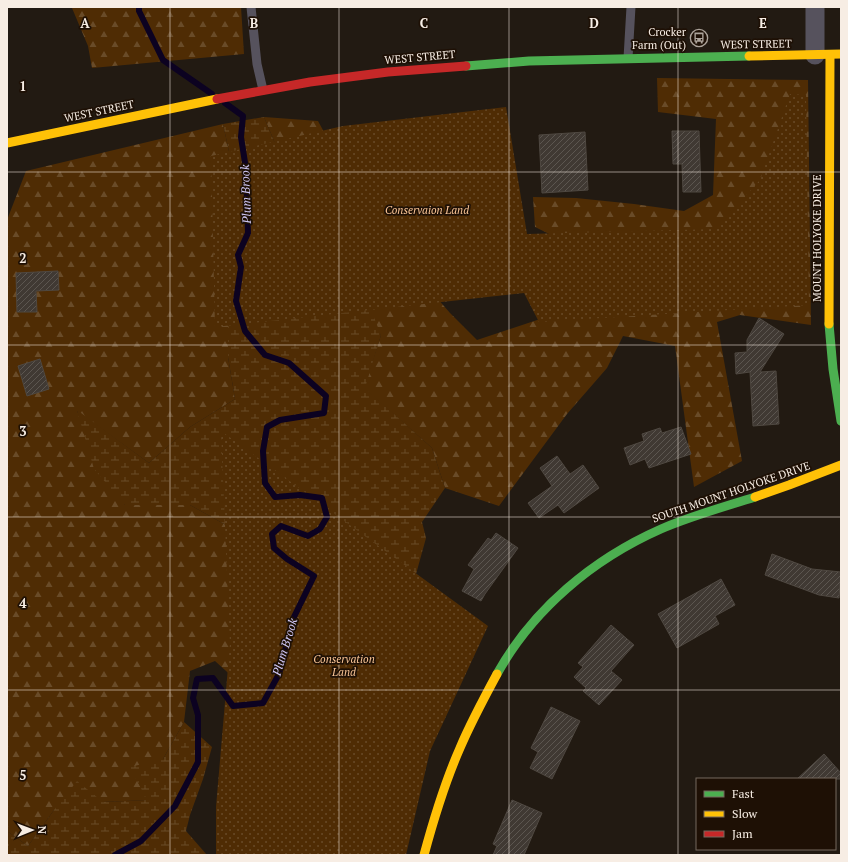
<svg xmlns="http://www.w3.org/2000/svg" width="848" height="862" font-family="'PT Serif',serif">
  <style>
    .forest { fill: url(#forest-firs) }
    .wetland { fill: url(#wetland-marsh) }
    .park { fill: url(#park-dots) }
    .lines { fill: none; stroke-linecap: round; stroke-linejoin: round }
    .stream { stroke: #0c0221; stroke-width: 6 }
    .building { fill: url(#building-hatch); stroke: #4f4841 }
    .lane { stroke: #56525d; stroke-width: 9 }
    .street { stroke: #56525d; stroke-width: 19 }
    .fast { stroke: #4caf50; stroke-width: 9 }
    .slow { stroke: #ffc107; stroke-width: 9 }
    .jam { stroke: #c62828; stroke-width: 9 }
    .grid { fill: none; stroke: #f7ede4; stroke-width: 1; stroke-opacity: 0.55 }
    .labels { text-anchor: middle; stroke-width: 3.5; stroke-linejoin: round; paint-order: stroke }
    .poi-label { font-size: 11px; fill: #f7ede4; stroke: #1e1005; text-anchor: end }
    .street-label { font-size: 11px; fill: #f7ede4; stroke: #1e1005 }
    .park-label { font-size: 11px; font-style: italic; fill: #fac596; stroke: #1e1005 }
    .water-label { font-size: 12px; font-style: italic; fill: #cec6f4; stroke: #1e1005 }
    .grid-label { font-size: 13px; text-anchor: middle; font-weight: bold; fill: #f7ede4; stroke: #1e1005; stroke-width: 3.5; stroke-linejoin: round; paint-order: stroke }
  </style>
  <defs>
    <pattern id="forest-firs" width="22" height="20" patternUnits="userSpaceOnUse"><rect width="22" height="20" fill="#4f2c04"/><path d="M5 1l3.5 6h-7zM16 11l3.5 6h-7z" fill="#694b28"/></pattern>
    <pattern id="wetland-marsh" width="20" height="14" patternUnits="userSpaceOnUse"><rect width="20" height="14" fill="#4f2c04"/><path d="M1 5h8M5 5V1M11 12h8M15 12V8" fill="none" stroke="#694b28"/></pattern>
    <pattern id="park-dots" width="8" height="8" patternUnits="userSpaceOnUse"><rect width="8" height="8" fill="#4f2c04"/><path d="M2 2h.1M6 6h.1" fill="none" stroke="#694b28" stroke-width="1.8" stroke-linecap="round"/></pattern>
    <pattern id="building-hatch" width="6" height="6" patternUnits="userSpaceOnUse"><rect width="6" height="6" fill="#403933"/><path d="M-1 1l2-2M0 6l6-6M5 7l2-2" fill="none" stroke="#5c5650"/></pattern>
  </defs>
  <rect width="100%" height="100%" fill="#221a12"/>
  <!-- forest -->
  <g class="forest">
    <polygon points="86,7 241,7 244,54 92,68 88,46 72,8"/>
    <polygon points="657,78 808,80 811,325 740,315 717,322 742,461 694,487 675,346 623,336 607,368 567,414 499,506 445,488 432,448 364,388 381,335 306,217 264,117 318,121 376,228 450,313 477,340 597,300 594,256 535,227 533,197 576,198 634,204 684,211 713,195 716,119 658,112"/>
    <polygon points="223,124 235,179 228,273 228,357 235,399 190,427 149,463 77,411 125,505 190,505 242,534 247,690 215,661 190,671 184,722 163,759 148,800 103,802 54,810 28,846 7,831 7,220 26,171"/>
  </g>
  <!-- wetland -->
  <g class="wetland">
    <polygon points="264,117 306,217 357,275 381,335 365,388 432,448 445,488 422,522 426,538 413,585 242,534 190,505 125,505 94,469 77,410 149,463 190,427 235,399 228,357 228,273 235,179 223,124"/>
    <polygon points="184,722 212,747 203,779 190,815 186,831 207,855 7,855 7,831 28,846 54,810 77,781 103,802 147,800 130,767 163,759"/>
  </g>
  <!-- park -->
  <g class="park">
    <polygon points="790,94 806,95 809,305 539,322 524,293 215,327 211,156 343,126 506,107 527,234 716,229 760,180"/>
    <polygon points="221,431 488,626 430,751 406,855 216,855 216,807 230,644"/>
  </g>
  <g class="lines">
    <!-- stream -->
    <g class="stream">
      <polyline points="139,7 139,11 163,60 212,94"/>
      <polyline points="115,855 141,841 175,806 198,762 198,715 193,698 197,679 213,678 233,706 263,703 279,674 293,619 314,576 287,559 274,548 272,534 281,526 308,536 320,529 327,517 322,498 300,495 275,497 265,483 263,451 267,427 280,420 324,413 326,396 289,363 265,355 245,331 236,301 241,267 238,255 248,233 246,169 241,137 243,116 225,103"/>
    </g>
  </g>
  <!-- building -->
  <g class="building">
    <polygon points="672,131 699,131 701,192 683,192 682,164 673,164"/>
    <polygon points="585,132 588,190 542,193 539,135"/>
    <polygon points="58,271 59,290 36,291 37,312 17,312 16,273"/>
    <polygon points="759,318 784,334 760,372 776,371 779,424 753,426 750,372 736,374 735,353 747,352 747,340"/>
    <polygon points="40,359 49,389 27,396 18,366"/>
    <polygon points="681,427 691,454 649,468 645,459 630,465 624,448 644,441 642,434 660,428 662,433"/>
    <polygon points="557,456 570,474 583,465 599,488 564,513 558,505 539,518 528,503 552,486 540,468"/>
    <polygon points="496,533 518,548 485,594 481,601 462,591 474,569 468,565 488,538 491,540"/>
    <polygon points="772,554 812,569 841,572 839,598 819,595 765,575"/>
    <polygon points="721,579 735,605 715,616 719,624 677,648 658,614"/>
    <polygon points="611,625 634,645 611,671 622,680 599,705 583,691 586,688 574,677 583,667 578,663"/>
    <polygon points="551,707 580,721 552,779 530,768 538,752 531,748"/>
    <polygon points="824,754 841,773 841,779 797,779"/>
    <polygon points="512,800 542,813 524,855 493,855 497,846 493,844"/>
  </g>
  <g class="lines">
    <!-- lane -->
    <g class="lane">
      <polyline points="251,7 257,64 263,90"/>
      <polyline points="628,58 631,7"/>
    </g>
    <!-- street -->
    <polyline class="street" points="815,55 815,7"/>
    <!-- fast -->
    <g class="fast">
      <polyline points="466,66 529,61 749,56"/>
      <polyline points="829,324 833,369 841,421"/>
      <path d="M497 674C533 609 593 559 661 529 691 516 724 507 755 497"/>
    </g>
    <!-- slow -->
    <g class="slow">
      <polyline points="749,56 841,54"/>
      <polyline points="7,143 217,99"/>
      <polyline points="829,324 830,55"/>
      <polyline points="755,497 789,485 841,465"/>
      <path d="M424 855C434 818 445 782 460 748 471 722 484 698 497 674"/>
    </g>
    <!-- jam -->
    <polyline class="jam" points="217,99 310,82 388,72 466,66"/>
  </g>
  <!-- grid -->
  <path class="grid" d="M170 7V855M339 7V855M509 7V855M678 7V855M7 172H841M7 345H841M7 517H841M7 690H841"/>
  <!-- icons -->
  <defs>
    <symbol id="bus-ring" viewBox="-11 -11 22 22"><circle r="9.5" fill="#1e1005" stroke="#aca39a" stroke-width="1.5"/><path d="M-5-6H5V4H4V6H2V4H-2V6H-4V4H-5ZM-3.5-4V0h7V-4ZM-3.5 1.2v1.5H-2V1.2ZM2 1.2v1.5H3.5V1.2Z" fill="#aca39a"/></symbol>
  </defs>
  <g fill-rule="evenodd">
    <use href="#bus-ring" x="689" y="28" width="20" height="20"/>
  </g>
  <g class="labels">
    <!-- poi labels -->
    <g class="poi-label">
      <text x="686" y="36">Crocker<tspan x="686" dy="13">Farm (Out)</tspan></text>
    </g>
    <!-- street labels -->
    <g class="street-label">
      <text transform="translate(756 44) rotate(-1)" y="4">WEST STREET</text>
      <text transform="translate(420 57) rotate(-5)" y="4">WEST STREET</text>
      <text transform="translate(99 111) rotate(-12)" y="4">WEST STREET</text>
      <text transform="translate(817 238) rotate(-90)" y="4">MOUNT HOLYOKE DRIVE</text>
      <text transform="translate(731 492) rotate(-19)" y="4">SOUTH MOUNT HOLYOKE DRIVE</text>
    </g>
    <!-- park labels -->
    <g class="park-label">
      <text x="427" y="214">Conservaion Land</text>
      <text x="344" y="663">Conservation<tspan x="344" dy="13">Land</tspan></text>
    </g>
    <!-- water labels -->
    <g class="water-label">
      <text transform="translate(246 194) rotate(-92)" y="4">Plum Brook</text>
      <text transform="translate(285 647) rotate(-73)" y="4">Plum Brook</text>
    </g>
  </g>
  <g class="grid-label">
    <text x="85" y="28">A</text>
    <text x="254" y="28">B</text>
    <text x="424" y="28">C</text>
    <text x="594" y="28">D</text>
    <text x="763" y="28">E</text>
    <text x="23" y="91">1</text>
    <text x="23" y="263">2</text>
    <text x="23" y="436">3</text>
    <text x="23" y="608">4</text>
    <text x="23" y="780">5</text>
  </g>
  <!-- border -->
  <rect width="848" height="862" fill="none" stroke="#f7ede4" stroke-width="16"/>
  <!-- legend -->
  <rect x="696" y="778" width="140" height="72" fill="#1e1005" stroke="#75685e"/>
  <rect x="704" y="791" width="20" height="6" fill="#4caf50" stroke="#75685e"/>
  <text x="732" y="798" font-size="12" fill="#f7ede4">Fast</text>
  <rect x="704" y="811" width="20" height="6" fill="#ffc107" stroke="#75685e"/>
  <text x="732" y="818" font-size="12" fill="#f7ede4">Slow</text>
  <rect x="704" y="831" width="20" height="6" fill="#c62828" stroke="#75685e"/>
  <text x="732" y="838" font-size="12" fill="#f7ede4">Jam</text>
  <!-- north arrow -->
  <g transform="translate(32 830) rotate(89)" stroke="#1e1005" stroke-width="3" paint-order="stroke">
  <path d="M0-3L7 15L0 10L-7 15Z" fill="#f7ede4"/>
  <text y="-6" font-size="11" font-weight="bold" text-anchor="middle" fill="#f7ede4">N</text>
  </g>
</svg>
